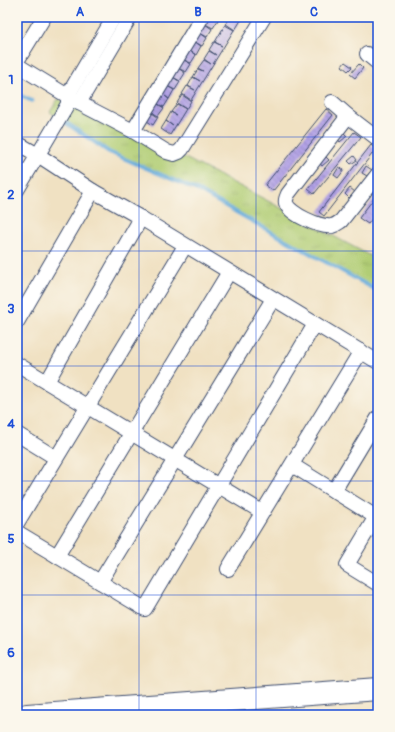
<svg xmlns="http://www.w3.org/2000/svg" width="395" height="732" font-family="Pangolin,sans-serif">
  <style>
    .grass { fill: url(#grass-tufts); stroke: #667e69 }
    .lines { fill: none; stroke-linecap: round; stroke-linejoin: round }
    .stream { stroke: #66abdb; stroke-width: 4 }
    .building { fill: url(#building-back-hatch) }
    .street-casing { stroke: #3b4a6d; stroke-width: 16 }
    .highway-casing { stroke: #3b4a6d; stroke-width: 24 }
    .street { stroke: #fff; stroke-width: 14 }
    .highway { stroke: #fff; stroke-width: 22 }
    .grid { fill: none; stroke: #1d4ed8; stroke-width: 1; stroke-opacity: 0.55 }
    .neatline { fill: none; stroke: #1d4ed8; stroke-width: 1.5 }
    .grid-label { font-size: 13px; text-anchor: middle; font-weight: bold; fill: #1d4ed8 }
  </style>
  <defs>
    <pattern id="grass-tufts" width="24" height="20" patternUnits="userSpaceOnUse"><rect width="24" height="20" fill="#b1cd74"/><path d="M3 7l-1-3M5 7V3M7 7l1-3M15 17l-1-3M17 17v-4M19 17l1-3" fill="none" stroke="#98b067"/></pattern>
    <pattern id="building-back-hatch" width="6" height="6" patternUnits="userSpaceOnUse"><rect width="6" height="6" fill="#b1a0e5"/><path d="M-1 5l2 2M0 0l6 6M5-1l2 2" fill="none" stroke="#8f83bd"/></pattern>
  </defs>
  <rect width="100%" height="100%" fill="#fbf7ec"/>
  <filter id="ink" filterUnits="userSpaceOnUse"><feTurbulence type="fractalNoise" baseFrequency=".025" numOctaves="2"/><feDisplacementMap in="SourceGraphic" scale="8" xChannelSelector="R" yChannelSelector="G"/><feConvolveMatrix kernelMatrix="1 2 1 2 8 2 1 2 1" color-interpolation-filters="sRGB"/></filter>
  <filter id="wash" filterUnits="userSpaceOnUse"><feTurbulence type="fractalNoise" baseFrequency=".012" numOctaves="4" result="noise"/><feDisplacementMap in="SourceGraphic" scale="16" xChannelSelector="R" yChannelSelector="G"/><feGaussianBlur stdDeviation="0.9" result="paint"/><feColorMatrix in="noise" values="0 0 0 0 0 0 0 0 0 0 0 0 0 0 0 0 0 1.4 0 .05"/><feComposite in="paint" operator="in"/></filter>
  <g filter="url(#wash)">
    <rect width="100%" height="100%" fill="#f0e1c2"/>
    <!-- grass -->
    <polygon class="grass" points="58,99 133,131 255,194 378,260 378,291 266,229 199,191 109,152 50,112"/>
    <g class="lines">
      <!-- stream -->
      <g class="stream">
        <polyline points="17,94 32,101"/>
        <polyline points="62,120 109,152 199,191 266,229 378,291"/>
      </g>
    </g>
    <g id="blocks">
      <!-- building -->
      <g class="building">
        <polygon points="17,17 22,19 17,26"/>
        <polygon points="207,17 213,17 218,20 213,28 205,24 212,29 207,37 200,33 207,38 202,46 195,42 201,46 196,55 187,49"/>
        <polygon points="230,17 232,17 238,20 234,17 243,17 235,30 226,24"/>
        <polygon points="225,25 234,30 191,100 182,94 187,86 195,90 188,86 193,77 200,81 193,77 198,69 203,71 198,68 204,60 211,64 204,59 209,51 216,55 209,50 214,42 222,46 215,42"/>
        <polygon points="187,49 196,55 191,63 184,60 191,64 186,72 178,68 185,73 180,81 173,77 180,82 175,90 167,86 174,90 169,99 165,96 169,99 164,107 156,103 164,108 158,116 149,110"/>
        <polygon points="345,62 352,67 348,71 342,66"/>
        <polygon points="359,64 363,68 355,78 350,74"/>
        <polygon points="182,95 191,101 186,109 177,103"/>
        <polygon points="177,104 186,109 170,135 161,129 166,121 173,126 166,121 171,112 176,115 171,112"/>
        <polygon points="326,109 333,115 273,191 265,185"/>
        <polygon points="149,111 158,117 153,125 144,119"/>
        <polygon points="343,132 347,136 340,142 337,138"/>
        <polygon points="354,132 361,137 314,194 308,189"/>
        <polygon points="371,145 376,149 324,216 319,212"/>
        <polygon points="324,155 329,160 322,166 318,161"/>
        <polygon points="354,156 357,160 351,164 348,161"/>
        <polygon points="366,166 372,170 367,176 362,173"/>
        <polygon points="339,167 344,170 338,178 334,175"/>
        <polygon points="350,188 355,192 349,198 345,194"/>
        <polygon points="378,193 378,211 368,224 359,218"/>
      </g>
    </g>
  </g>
  <g filter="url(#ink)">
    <use href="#blocks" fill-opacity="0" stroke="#3b4a6d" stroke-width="1"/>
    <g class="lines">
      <defs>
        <g id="street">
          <polyline points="367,54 378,63"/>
          <polyline points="17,61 44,17"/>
          <polyline points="17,65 79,103 133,131 167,152 174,154 179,152 182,149 264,17"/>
          <polyline points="332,102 348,116 378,139"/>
          <polyline points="79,103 130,17"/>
          <path d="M348 116 288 194C287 197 285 199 286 203 289 214 321 228 332 226 336 225 338 223 341 221L378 174"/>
          <polyline points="133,131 202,17"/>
          <polyline points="17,143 38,155 93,191 141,218 47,382"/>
          <polyline points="17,190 68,104 68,95 114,17"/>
          <polyline points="141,218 378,362"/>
          <polyline points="17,322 93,191"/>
          <polyline points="17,364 262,512"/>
          <polyline points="17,434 56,458"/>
          <polyline points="292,465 376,517"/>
          <polyline points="334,491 378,418"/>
          <polyline points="378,513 347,565 378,584"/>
          <polyline points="17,523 185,246"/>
          <polyline points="17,532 57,556 229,272"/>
          <polyline points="57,556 100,582 273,299"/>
          <polyline points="228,569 361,351"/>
          <polyline points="100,582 145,609 315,324"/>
        </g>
        <polyline id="highway" points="27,715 378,689"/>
      </defs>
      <!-- street casing -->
      <use href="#street" class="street-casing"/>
      <!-- highway casing -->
      <use href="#highway" class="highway-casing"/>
      <!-- street -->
      <use href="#street" class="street"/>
      <!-- highway -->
      <use href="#highway" class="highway"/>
    </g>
  </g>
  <!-- grid -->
  <path class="grid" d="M139 17V715M256 17V715M17 137H378M17 251H378M17 366H378M17 481H378M17 595H378"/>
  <!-- margin -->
  <rect width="395" height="732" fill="none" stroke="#fbf7ec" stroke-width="44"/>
  <rect x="22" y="22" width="351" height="688" class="neatline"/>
  <g class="grid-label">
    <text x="80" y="16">A</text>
    <text x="198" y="16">B</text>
    <text x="314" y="16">C</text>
    <text x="11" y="84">1</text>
    <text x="11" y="199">2</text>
    <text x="11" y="313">3</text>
    <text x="11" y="428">4</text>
    <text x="11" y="543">5</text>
    <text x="11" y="657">6</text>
  </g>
</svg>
